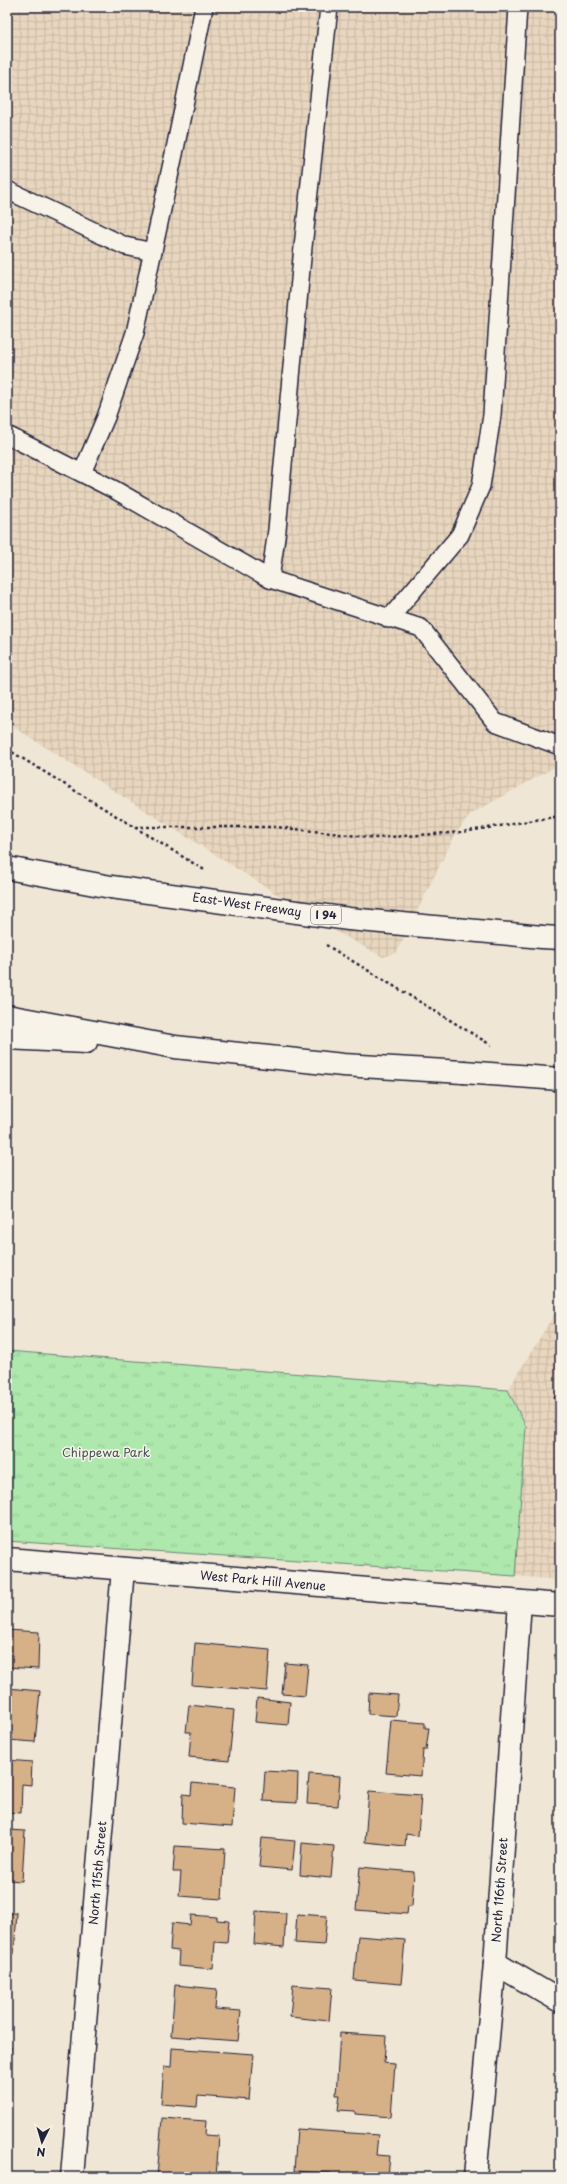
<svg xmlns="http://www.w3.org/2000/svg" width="567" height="2184" font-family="'Playpen Sans',sans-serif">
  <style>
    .industrial { fill: url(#industrial-grid) }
    .grass { fill: url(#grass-tufts); stroke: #688574 }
    .building { fill: #d6b087; stroke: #22223b }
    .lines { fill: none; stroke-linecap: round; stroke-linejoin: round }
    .lane-casing { stroke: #22223b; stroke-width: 20 }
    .street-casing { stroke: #22223b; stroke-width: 25 }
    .highway-casing { stroke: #22223b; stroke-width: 25 }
    .path { stroke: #22223b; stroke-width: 2.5; stroke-dasharray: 3 3; stroke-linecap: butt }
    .lane { stroke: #f7f3e8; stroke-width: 17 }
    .street { stroke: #f7f3e8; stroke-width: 22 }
    .highway { stroke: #f7f3e8; stroke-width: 22 }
    .highway-bridge-casing { stroke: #22223b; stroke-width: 25; stroke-linecap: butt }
    .highway-bridge { stroke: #f7f3e8; stroke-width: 22 }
    .labels { text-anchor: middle; stroke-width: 3; stroke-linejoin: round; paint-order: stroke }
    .shield { fill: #f7f3e8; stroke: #62616f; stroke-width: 1 }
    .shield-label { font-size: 11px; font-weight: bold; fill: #22223b }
    .street-label { font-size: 12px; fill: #22223b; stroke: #f7f3e8 }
    .park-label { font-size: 12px; fill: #455458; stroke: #f7f3e8 }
  </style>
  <defs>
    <pattern id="industrial-grid" width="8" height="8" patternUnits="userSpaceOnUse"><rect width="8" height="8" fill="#e8d6be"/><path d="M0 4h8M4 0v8" fill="none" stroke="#c7b7a4"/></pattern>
    <pattern id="grass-tufts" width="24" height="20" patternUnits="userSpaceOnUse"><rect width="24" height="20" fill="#aee8ad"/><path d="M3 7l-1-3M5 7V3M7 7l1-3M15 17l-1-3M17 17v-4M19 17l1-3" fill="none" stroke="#95c796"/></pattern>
  </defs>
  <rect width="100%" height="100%" fill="#f0e6d5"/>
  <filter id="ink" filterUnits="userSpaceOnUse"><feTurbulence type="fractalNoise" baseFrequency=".025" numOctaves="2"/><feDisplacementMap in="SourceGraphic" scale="8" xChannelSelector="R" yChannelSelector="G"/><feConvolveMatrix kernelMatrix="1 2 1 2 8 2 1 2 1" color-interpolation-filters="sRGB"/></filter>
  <g filter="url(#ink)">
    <!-- industrial -->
    <g class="industrial">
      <polygon points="7,7 560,7 560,764 471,814 456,833 396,953 383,957 335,931 7,723"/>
      <polygon points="560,1305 560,1580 515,1576 526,1428 508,1390"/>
    </g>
    <!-- grass -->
    <polygon class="grass" points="7,1351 508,1390 526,1427 515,1576 7,1541"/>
    <!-- building -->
    <g class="building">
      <polygon points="560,1388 560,1401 554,1398"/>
      <polygon points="7,1630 39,1632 38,1669 7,1667"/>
      <polygon points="195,1643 270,1650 267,1691 192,1685"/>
      <polygon points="285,1663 308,1665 305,1696 282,1694"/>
      <polygon points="7,1688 40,1691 35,1742 7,1740"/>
      <polygon points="369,1693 398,1695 396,1716 368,1714"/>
      <polygon points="257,1698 290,1702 288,1725 255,1722"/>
      <polygon points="189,1705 234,1710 229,1761 189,1757 191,1732 186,1732"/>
      <polygon points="391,1720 425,1723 425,1728 429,1728 426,1750 423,1750 421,1776 386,1773"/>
      <polygon points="7,1760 32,1762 31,1785 22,1784 21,1813 7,1812"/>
      <polygon points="265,1771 298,1773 297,1803 263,1801"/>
      <polygon points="309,1774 340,1776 338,1806 307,1804"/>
      <polygon points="559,1777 560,1777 560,1802 557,1802"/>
      <polygon points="192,1783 235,1787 232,1827 182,1823 183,1794 191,1795"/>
      <polygon points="369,1791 421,1795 418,1836 406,1834 405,1846 365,1842"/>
      <polygon points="7,1830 25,1831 22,1881 7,1880"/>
      <polygon points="262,1838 295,1841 292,1870 259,1867"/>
      <polygon points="302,1843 334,1846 331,1878 300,1875"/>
      <polygon points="175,1846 225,1849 222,1899 179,1896 181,1872 173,1872"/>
      <polygon points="360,1867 414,1872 412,1906 408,1906 407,1914 356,1910"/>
      <polygon points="256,1911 286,1913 284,1947 254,1944"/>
      <polygon points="7,1913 17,1913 14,1954 7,1954"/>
      <polygon points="297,1914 327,1916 324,1945 295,1943"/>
      <polygon points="191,1915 217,1917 217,1920 229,1921 227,1943 215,1942 213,1969 178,1966 179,1951 170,1950 172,1923 190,1925"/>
      <polygon points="358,1936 405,1940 401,1984 354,1980"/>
      <polygon points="7,1974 9,1974 7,1997"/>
      <polygon points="175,1985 217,1989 215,2009 241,2011 238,2041 171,2036"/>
      <polygon points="293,1985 332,1988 329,2021 290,2017"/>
      <polygon points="340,2033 386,2036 384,2063 395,2064 391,2117 355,2114 355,2111 338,2110 340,2095 336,2095"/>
      <polygon points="7,2047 11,2047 7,2083"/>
      <polygon points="172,2048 253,2054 249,2100 198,2096 197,2107 161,2104 164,2066 171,2067"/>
      <polygon points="560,2115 560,2136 554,2116"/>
      <polygon points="162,2118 206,2121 205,2135 219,2136 216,2177 157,2177"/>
      <polygon points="297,2129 378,2135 376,2155 390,2156 388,2177 331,2177 331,2173 294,2171"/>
    </g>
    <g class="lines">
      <defs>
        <g id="lane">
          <polyline points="7,190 125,246 153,252"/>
          <polyline points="7,435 115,490 270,579 421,628 495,722 560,746"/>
          <polyline points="82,473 106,417 135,333 174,154 204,7"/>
          <polyline points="270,579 277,530 303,247 329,7"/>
          <polyline points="389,619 460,535 481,486 492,415 518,7"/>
        </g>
        <g id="street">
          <polyline points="7,1559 560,1605"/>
          <polyline points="495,1963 560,2001"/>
          <polyline points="72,2177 123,1569"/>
          <polyline points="475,2177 495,1963 520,1602"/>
        </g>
        <g id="highway">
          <polyline points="7,868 111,887"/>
          <polyline points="542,937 560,938"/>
          <polyline points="7,1016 175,1047 343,1065 463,1072"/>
          <polyline points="7,1038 86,1042"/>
        </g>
      </defs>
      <!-- lane casing -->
      <use href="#lane" class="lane-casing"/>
      <!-- street casing -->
      <use href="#street" class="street-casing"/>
      <!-- highway casing -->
      <use href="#highway" class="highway-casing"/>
      <!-- path -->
      <g class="path">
        <polyline points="7,749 206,871"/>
        <polyline points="135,827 276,827 376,838 463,832 560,816"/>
        <polyline points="326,945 491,1045"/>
      </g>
      <!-- lane -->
      <use href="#lane" class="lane"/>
      <!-- street -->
      <use href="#street" class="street"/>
      <!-- highway -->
      <use href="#highway" class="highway"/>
      <defs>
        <g id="highway-bridge">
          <polyline points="111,887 349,919 542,937"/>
          <polyline points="463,1072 560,1079"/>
        </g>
      </defs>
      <!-- highway-bridge casing -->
      <use href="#highway-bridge" class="highway-bridge-casing"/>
      <!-- highway-bridge -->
      <use href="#highway-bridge" class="highway-bridge"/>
    </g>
  </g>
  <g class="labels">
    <!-- shield labels -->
    <rect class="shield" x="311" y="906" width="30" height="18" rx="3"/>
    <g class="shield-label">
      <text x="326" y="919">I 94</text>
    </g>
    <!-- street labels -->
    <g class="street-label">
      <text transform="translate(247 905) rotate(8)" y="4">East-West Freeway</text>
      <text transform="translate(263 1581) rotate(5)" y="4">West Park Hill Avenue</text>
      <text transform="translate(98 1873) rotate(-85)" y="4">North 115th Street</text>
      <text transform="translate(500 1890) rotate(-86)" y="4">North 116th Street</text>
    </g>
    <!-- park labels -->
    <g class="park-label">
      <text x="106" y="1457">Chippewa Park</text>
    </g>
  </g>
  <!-- margin -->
  <rect width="567" height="2184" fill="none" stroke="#f7f3e8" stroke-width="24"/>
  <rect x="12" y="12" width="543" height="2160" fill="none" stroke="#22223b" stroke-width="1.5" filter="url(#ink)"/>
  <!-- north arrow -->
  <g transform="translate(42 2142) rotate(185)" stroke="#f7f3e8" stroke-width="3" paint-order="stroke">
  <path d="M0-3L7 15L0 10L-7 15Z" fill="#22223b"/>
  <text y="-6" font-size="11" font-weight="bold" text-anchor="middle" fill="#22223b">N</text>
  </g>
</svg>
